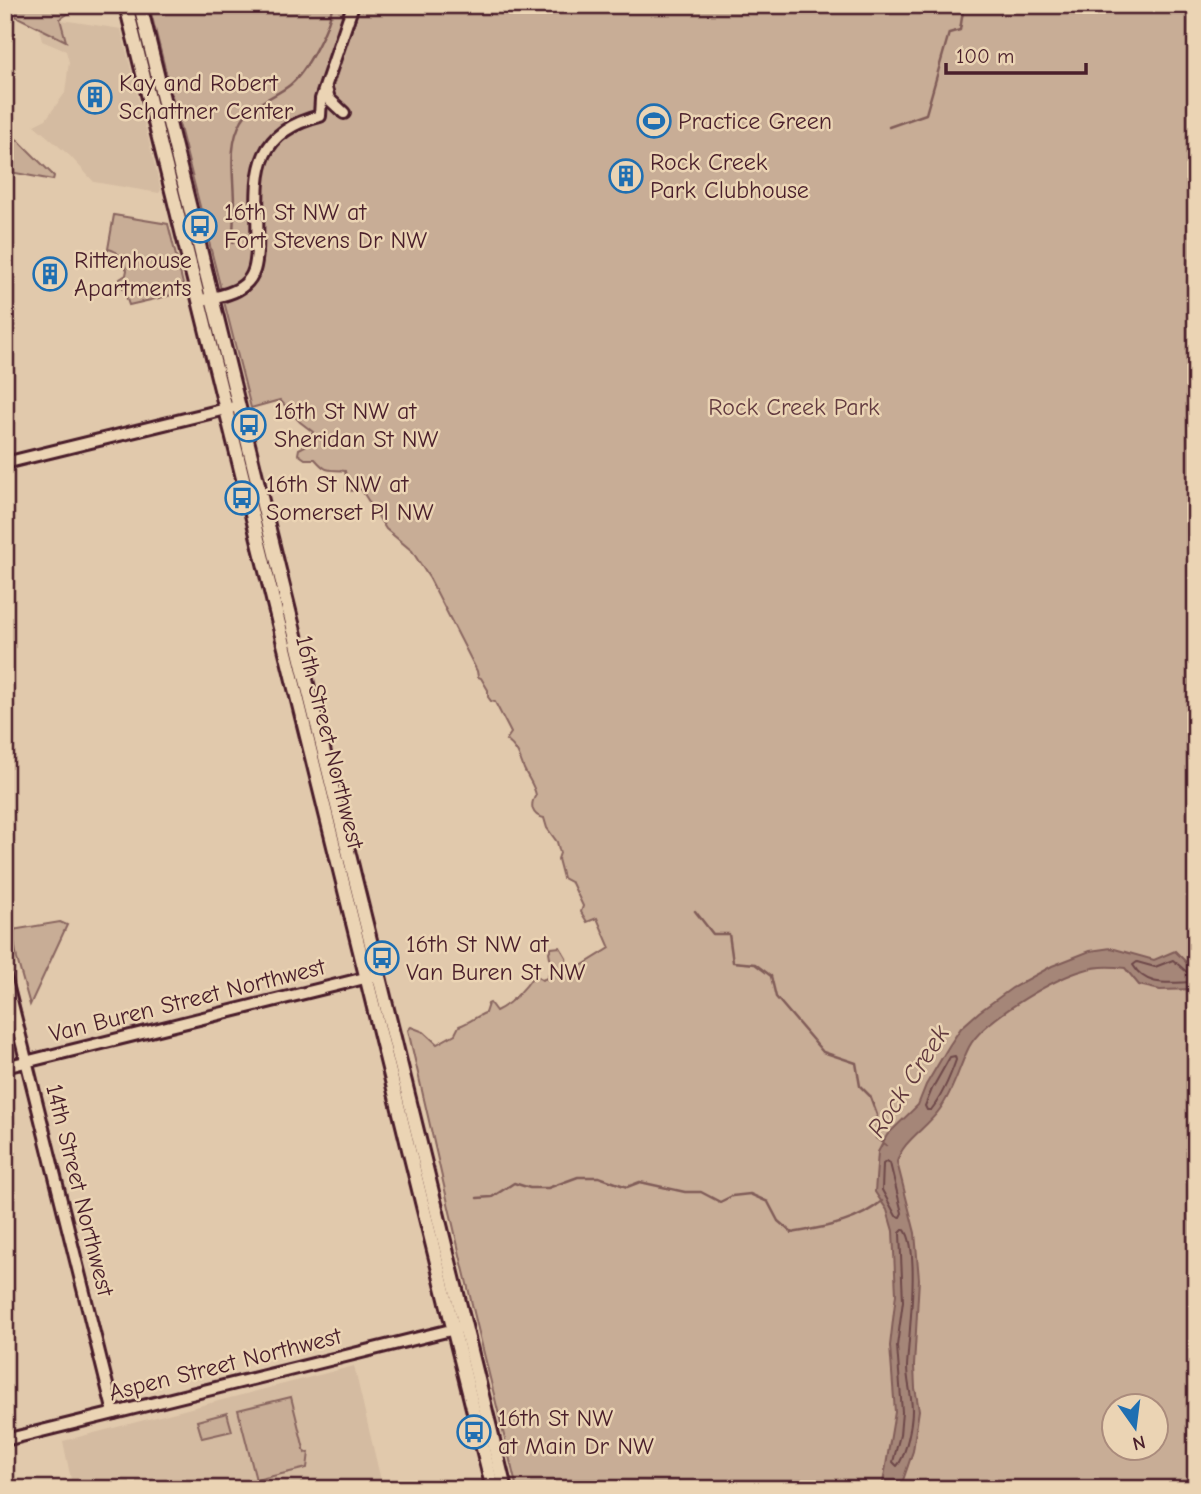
<svg xmlns="http://www.w3.org/2000/svg" width="1201" height="1494" font-family="'Comic Neue',sans-serif">
  <style>
    .built { fill: #d4bba1 }
    .green { fill: #c8ad96; stroke: #896660; stroke-width: 2; fill-rule: evenodd }
    .water { fill: #a58678; stroke: #815d59; stroke-width: 2 }
    .lines { fill: none; stroke-linecap: round; stroke-linejoin: round }
    .shore { stroke: #6e484a; stroke-width: 2 }
    .stream { stroke: #815d59; stroke-width: 2.5 }
    .secondary-casing { stroke: #4a1f2b; stroke-width: 16 }
    .primary-casing { stroke: #4a1f2b; stroke-width: 18 }
    .secondary { stroke: #ebd4b4; stroke-width: 10 }
    .primary { stroke: #ebd4b4; stroke-width: 12 }
    .labels { text-anchor: middle; stroke-width: 5; stroke-linejoin: round; paint-order: stroke }
    .poi-label { font-size: 24px; fill: #4a1f2b; stroke: #ebd4b4; text-anchor: start }
    .park-label { font-size: 24px; fill: #633b40; stroke: #ebd4b4 }
    .street-label { font-size: 24px; fill: #4a1f2b; stroke: #ebd4b4 }
    .water-label { font-size: 26px; font-style: italic; fill: #61393e; stroke: #ebd4b4 }
  </style>
  <rect width="100%" height="100%" fill="#e1c9ac"/>
  <filter id="ink" filterUnits="userSpaceOnUse"><feTurbulence type="fractalNoise" baseFrequency=".0143" numOctaves="2"/><feDisplacementMap in="SourceGraphic" scale="14" xChannelSelector="R" yChannelSelector="G"/><feConvolveMatrix kernelMatrix="1 2 1 2 8 2 1 2 1" color-interpolation-filters="sRGB"/></filter>
  <g filter="url(#ink)">
    <!-- built -->
    <g class="built">
      <polygon points="62,20 121,29 161,190 159,193 94,182 70,156 34,125 46,119 65,93 69,62 66,51 42,41 39,26"/>
      <polygon points="354,1366 383,1489 73,1489 63,1441"/>
    </g>
    <!-- green -->
    <g class="green">
      <polygon points="5,5 70,5 69,13 60,19 66,41 5,11"/>
      <path d="M149 5H1196V1489H517L460 1255 408 1030 411 1027 424 1032 437 1044 455 1034 459 1026C469 1023 475 1017 485 1013L488 1004 490 1003 496 1011C512 1003 524 990 534 975L542 980 547 978 552 969 549 952 551 948 560 947 566 957 568 974 610 948 597 918 587 922 581 912 583 906 572 883 563 878 558 859 560 853 557 842 547 828 544 818C532 816 529 805 536 795 534 785 528 778 524 769 519 756 518 749 506 740L511 733 495 702 491 701 488 697V690L481 678 478 677 477 671 430 579 412 551 386 529 361 489 350 491 346 489 347 482 345 471C328 469 327 473 315 459H305L298 454 299 449 311 443 310 437 313 432 300 422 280 400 251 408ZM1114 1406H1156V1448H1114Z"/>
      <polygon points="5,133 18,140 54,176 53,180 5,171"/>
      <path d="M114 215 168 224 185 292 129 305 120 279 126 275 127 270C122 261 120 251 108 249Z"/>
      <polygon points="60,922 67,925 30,1005 17,959 12,930"/>
      <polygon points="291,1397 305,1453 309,1452 307,1468 256,1480 238,1410"/>
      <polygon points="227,1413 232,1431 202,1438 197,1421"/>
    </g>
    <!-- water -->
    <path class="water" d="M1111 948 1154 960 1175 951 1191 967H1196V989L1160 990 1139 985 1125 968C1108 966 1094 966 1078 972 1049 982 983 1020 969 1047 959 1067 954 1090 940 1109 927 1128 902 1141 897 1162L915 1233 919 1279 914 1366 915 1388 919 1410 913 1451 900 1489H882L895 1412 890 1346 896 1294 893 1231 887 1210 875 1192 878 1152 887 1135 918 1105 926 1085 949 1046 961 1028 979 1012 1012 988 1052 966 1090 951Z"/>
    <g class="lines">
      <!-- shore -->
      <g class="shore">
        <path d="M1196 974 1188 973 1173 960 1155 967 1137 962 1133 965C1147 989 1172 982 1196 982"/>
        <path d="M955 1056 956 1060C950 1077 942 1096 931 1110H927L925 1106 932 1089 950 1057Z"/>
        <polygon points="887,1161 890,1163 902,1213 900,1217 896,1216 882,1190 883,1164"/>
        <path d="M904 1229C921 1246 908 1341 907 1367 907 1382 912 1396 912 1410 912 1423 906 1457 897 1466L893 1462 900 1435 902 1412 897 1346 903 1301 900 1233Z"/>
      </g>
      <!-- stream -->
      <g class="stream">
        <polyline points="889,127 926,114 949,33 960,30 964,5"/>
        <path d="M233 243C233 230 234 217 234 205 234 176 227 146 242 120 253 103 275 97 290 85 306 72 331 25 332 5"/>
        <polyline points="695,911 713,934 729,934 733,962 755,964 771,976 776,997 823,1052 856,1063 860,1086 870,1096 877,1115 876,1138 886,1145"/>
        <path d="M477 1198 492 1197 514 1183 530 1188H548L578 1177H599L627 1187 640 1182 685 1192H701L720 1202 732 1196 750 1194 768 1202 778 1221 792 1233C825 1227 856 1223 882 1201"/>
      </g>
      <defs>
        <g id="secondary">
          <polyline points="326,88 329,99 344,113"/>
          <path d="M199 301C213 297 233 295 244 285 255 276 256 264 257 251 260 189 242 135 320 116L321 99 353 5"/>
          <polyline points="5,463 234,407"/>
          <polyline points="5,976 114,1413"/>
          <polyline points="5,1067 373,976"/>
          <polyline points="5,1440 459,1328"/>
        </g>
        <g id="primary">
          <polyline points="126,5 493,1489"/>
          <polyline points="140,5 505,1489"/>
        </g>
      </defs>
      <!-- secondary casing -->
      <use href="#secondary" class="secondary-casing"/>
      <!-- primary casing -->
      <use href="#primary" class="primary-casing"/>
      <!-- secondary -->
      <use href="#secondary" class="secondary"/>
      <!-- primary -->
      <use href="#primary" class="primary"/>
    </g>
  </g>
  <!-- icons -->
  <defs>
    <symbol id="building-ring" viewBox="-11 -11 22 22"><circle r="9.5" fill="#ebd4b4" stroke="#1f6fb2" stroke-width="1.5"/><path d="M-4-6H4V6H1V3H-1V6H-4ZM-2.5-4.3h1.7v1.8h-1.7ZM.8-4.3h1.7v1.8H.8ZM-2.5-1h1.7V.8h-1.7ZM.8-1h1.7V.8H.8Z" fill="#1f6fb2"/></symbol>
    <symbol id="stadium-ring" viewBox="-11 -11 22 22"><circle r="9.5" fill="#ebd4b4" stroke="#1f6fb2" stroke-width="1.5"/><path d="M0-5a6.5 5 0 1 0 0 10a6.5 5 0 1 0 0-10ZM-3.5-1.8h7v3.6h-7Z" fill="#1f6fb2"/></symbol>
    <symbol id="bus-ring" viewBox="-11 -11 22 22"><circle r="9.5" fill="#ebd4b4" stroke="#1f6fb2" stroke-width="1.5"/><path d="M-5-6H5V4H4V6H2V4H-2V6H-4V4H-5ZM-3.5-4V0h7V-4ZM-3.5 1.2v1.5H-2V1.2ZM2 1.2v1.5H3.5V1.2Z" fill="#1f6fb2"/></symbol>
  </defs>
  <g fill-rule="evenodd">
    <use href="#building-ring" x="76" y="78" width="38" height="38"/>
    <use href="#stadium-ring" x="635" y="102" width="38" height="38"/>
    <use href="#building-ring" x="607" y="157" width="38" height="38"/>
    <use href="#bus-ring" x="181" y="207" width="38" height="38"/>
    <use href="#building-ring" x="31" y="255" width="38" height="38"/>
    <use href="#bus-ring" x="230" y="406" width="38" height="38"/>
    <use href="#bus-ring" x="223" y="479" width="38" height="38"/>
    <use href="#bus-ring" x="363" y="939" width="38" height="38"/>
    <use href="#bus-ring" x="455" y="1413" width="38" height="38"/>
  </g>
  <g class="labels">
    <!-- poi labels -->
    <g class="poi-label">
      <text x="119" y="91">Kay and Robert<tspan x="119" dy="28">Schattner Center</tspan></text>
      <text x="678" y="129">Practice Green</text>
      <text x="650" y="170">Rock Creek<tspan x="650" dy="28">Park Clubhouse</tspan></text>
      <text x="224" y="220">16th St NW at<tspan x="224" dy="28">Fort Stevens Dr NW</tspan></text>
      <text x="74" y="268">Rittenhouse<tspan x="74" dy="28">Apartments</tspan></text>
      <text x="274" y="419">16th St NW at<tspan x="274" dy="28">Sheridan St NW</tspan></text>
      <text x="266" y="492">16th St NW at<tspan x="266" dy="28">Somerset Pl NW</tspan></text>
      <text x="406" y="952">16th St NW at<tspan x="406" dy="28">Van Buren St NW</tspan></text>
      <text x="498" y="1426">16th St NW<tspan x="498" dy="28">at Main Dr NW</tspan></text>
    </g>
    <!-- park labels -->
    <g class="park-label">
      <text x="794" y="415">Rock Creek Park</text>
    </g>
    <!-- street labels -->
    <g class="street-label">
      <text transform="translate(330 742) rotate(76)" y="8">16th Street Northwest</text>
      <text transform="translate(187 1000) rotate(-14)" y="8">Van Buren Street Northwest</text>
      <text transform="translate(80 1190) rotate(76)" y="8">14th Street Northwest</text>
      <text transform="translate(225 1364) rotate(-14)" y="8">Aspen Street Northwest</text>
    </g>
    <!-- water labels -->
    <g class="water-label">
      <text transform="translate(908 1081) rotate(-57)" y="9">Rock Creek</text>
    </g>
  </g>
  <!-- margin -->
  <rect width="1201" height="1494" fill="none" stroke="#ebd4b4" stroke-width="28"/>
  <rect x="14" y="14" width="1173" height="1466" fill="none" stroke="#4a1f2b" stroke-width="2.5" filter="url(#ink)"/>
  <!-- north arrow -->
  <g transform="translate(1135 1427) rotate(166)"><circle r="33" fill="#ebd4b4" stroke="#ab8c7d" stroke-width="2"/>
  <path d="M0-5L12 26L0 18L-12 26Z" fill="#1f6fb2"/>
  <text y="-10" font-size="19" font-weight="bold" text-anchor="middle" fill="#4a1f2b">N</text>
  </g>
  <!-- scale -->
  <path d="M946 63v10h140v-10" fill="none" stroke="#4a1f2b" stroke-width="3.5"/>
  <text x="956" y="63" font-size="21" fill="#4a1f2b" stroke="#ebd4b4" stroke-width="5" paint-order="stroke">100 m</text>
</svg>
